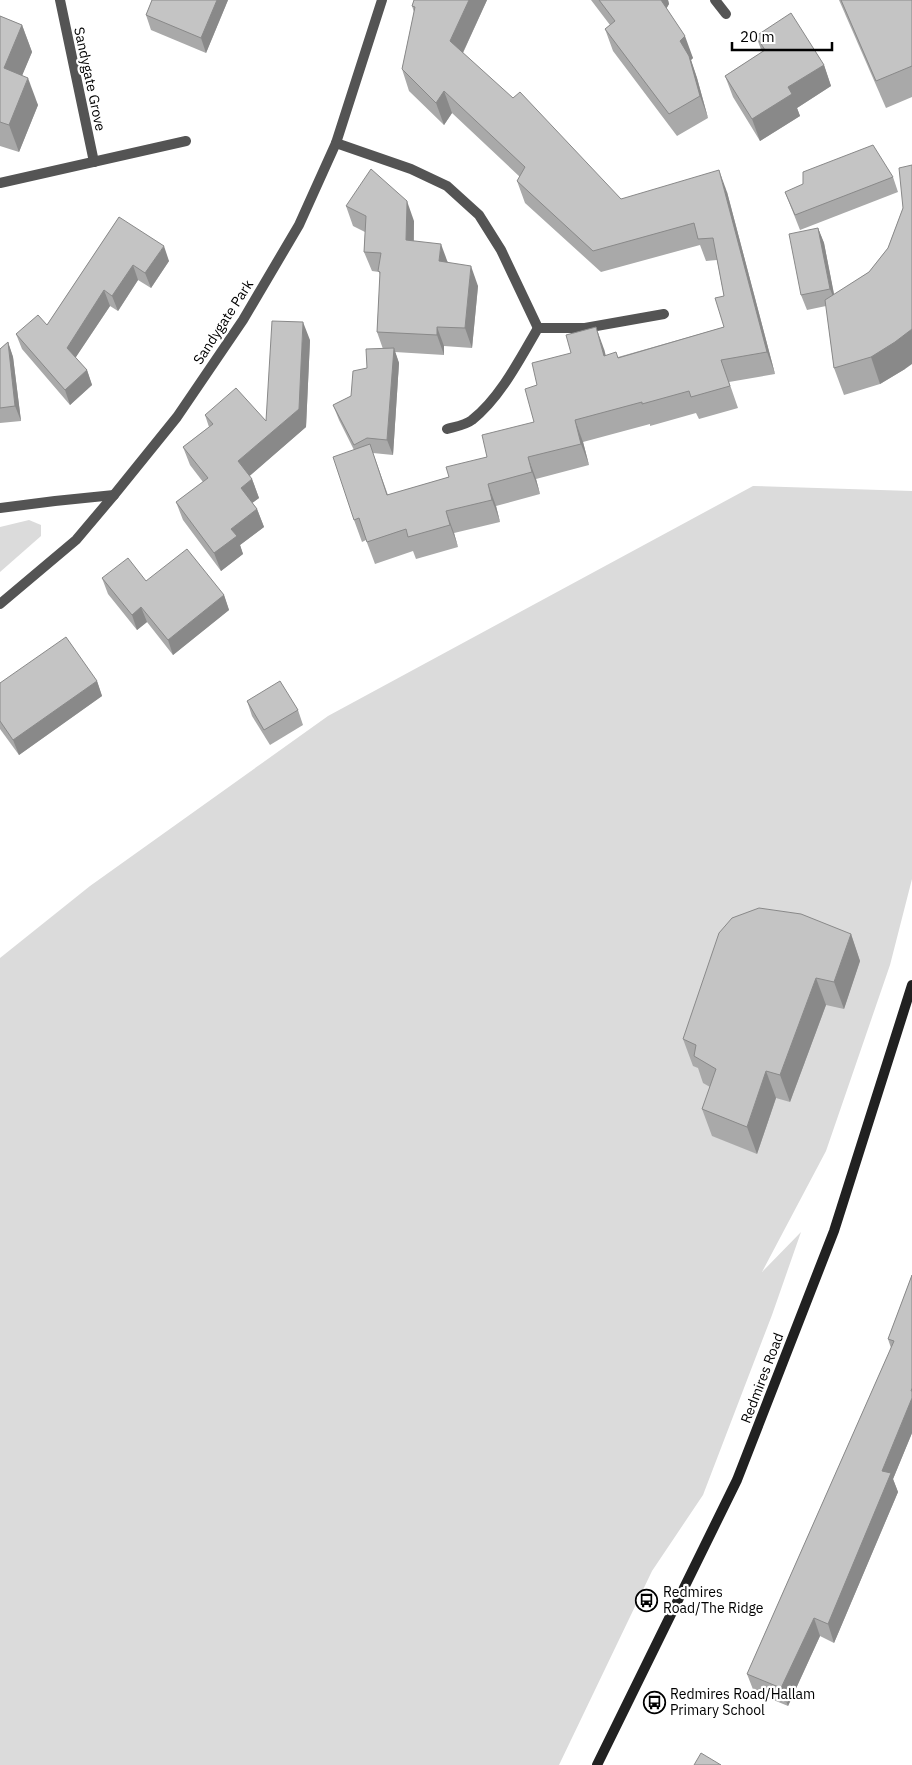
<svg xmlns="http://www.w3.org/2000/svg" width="912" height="1765" font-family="'IBM Plex Sans',sans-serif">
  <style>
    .green { fill: #dbdbdb }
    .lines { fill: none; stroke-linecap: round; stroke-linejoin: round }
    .street { stroke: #545454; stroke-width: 10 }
    .secondary { stroke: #212121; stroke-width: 10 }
    .wall { fill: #a9a9a9 }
    .shaded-wall { fill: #898989 }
    .building { fill: #c4c4c4; stroke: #898989 }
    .labels { text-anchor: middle; stroke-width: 4.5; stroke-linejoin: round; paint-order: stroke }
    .street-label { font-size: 14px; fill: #000; stroke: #fff }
    .poi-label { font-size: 14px; fill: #000; stroke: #fff; text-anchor: start }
  </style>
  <rect width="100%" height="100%" fill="#fff"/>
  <!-- green -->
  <g class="green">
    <polygon points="753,486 912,491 912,879 890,965 826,1151 762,1272 801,1232 772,1315 703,1495 652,1571 559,1765 0,1765 0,958 90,886 328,716"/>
    <polygon points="29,520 41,525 41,536 0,572 0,527"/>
  </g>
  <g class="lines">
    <!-- street -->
    <g class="street">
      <polyline points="60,0 94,162"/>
      <polyline points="715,0 726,14"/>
      <polyline points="336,143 411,169 447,186 479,215 501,250 538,328 585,328 664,314"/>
      <polyline points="0,183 186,141"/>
      <path d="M447 429C454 427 466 425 472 420 500 398 520 359 538 328"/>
      <polyline points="0,508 55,501 114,495"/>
      <polyline points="0,604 76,540 114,495 177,417 243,320 299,225 336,143 382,0"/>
    </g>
    <!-- secondary -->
    <polyline class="secondary" points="597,1765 737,1480 834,1231 912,985"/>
  </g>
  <!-- wall -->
  <g class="wall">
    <polygon points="152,0 228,0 206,53 151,30 146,15"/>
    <polygon points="414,0 487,0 463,53 621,199 727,192 775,374 729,382 738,408 699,419 696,413 650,426 650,424 583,442 589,465 536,479 540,494 496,506 500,522 454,533 458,547 416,559 413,551 375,564 366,540 362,542 354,520 354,450 339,420 333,405 351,396 367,368 383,349 377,332 380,275 379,272 372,271 364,252 365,232 353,226 346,206 414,221 414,241 448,262 478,286 472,348 444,346 444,355 395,352 399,363 393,455 373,453 388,495 449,477 487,457 534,422 537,385 604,349 605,355 618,357 724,327 724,296 717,260 706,261 700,245 601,272 525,203 517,181 520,177 452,113 444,125 409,91 402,69 414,12 412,6"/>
    <polygon points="591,0 668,0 669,4 666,9 693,58 691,60 697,78 708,118 677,136 613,51 605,29 610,25"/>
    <polygon points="839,0 912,0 912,97 886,108"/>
    <polygon points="0,16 22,25 32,52 22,75 38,105 19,152 0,146"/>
    <polygon points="756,36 824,65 831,86 797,108 800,116 760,141 733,97 725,76 762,52"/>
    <polygon points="912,165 905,369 880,384 844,395 834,368 826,306 807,310 801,295 818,228 824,243 834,295 869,272 888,248 903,208"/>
    <polygon points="893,177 898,192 800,230 785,192"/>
    <polygon points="119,217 169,261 151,288 138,280 118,311 110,306 75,358 87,370 92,385 70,405 22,349 16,334 47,325"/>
    <polygon points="310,340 306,427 249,476 252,479 259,498 252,503 257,509 264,527 240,545 243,554 221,571 183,520 176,502 203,482 190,465 183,447 209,427 205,415 266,421"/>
    <polygon points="8,342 13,357 21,421 0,423 0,349"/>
    <polygon points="102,578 146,581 224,595 229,610 173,655 147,622 137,630 108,594"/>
    <polygon points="97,681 102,696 19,755 0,729 0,683"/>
    <polygon points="247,701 298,710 303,725 270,745 252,716"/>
    <polygon points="851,934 860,961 844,1009 826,1005 790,1102 776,1098 757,1154 712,1136 702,1109 710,1087 703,1083 698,1068 693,1066 683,1039"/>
    <polygon points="912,1275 912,1433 893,1479 898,1492 834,1643 820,1636 788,1706 754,1692 747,1674 891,1348 888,1339"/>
  </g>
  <!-- shaded-wall -->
  <g class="shaded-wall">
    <polygon points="217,0 228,0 206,53 201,38"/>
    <polygon points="469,0 487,0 458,63 450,41"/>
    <polygon points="658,0 668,0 669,4 663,14"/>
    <polygon points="22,25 32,52 14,95 4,68"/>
    <polygon points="685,36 693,58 691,60 697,78 708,118 680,41"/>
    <polygon points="824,65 831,86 797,108 800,116 760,141 752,119 788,87"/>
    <polygon points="28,78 38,105 19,152 9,125"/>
    <polygon points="444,91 452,113 444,125 436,103"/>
    <polygon points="719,170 727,192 775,374 767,352"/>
    <polygon points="407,201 414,221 413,260 406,240"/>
    <polygon points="818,228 824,243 836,304 830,289"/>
    <polygon points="441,244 448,263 439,261"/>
    <polygon points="164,246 169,261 151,288 145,273"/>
    <polygon points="133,265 138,280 118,311 112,296"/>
    <polygon points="471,266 478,286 472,348 465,328"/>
    <polygon points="104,290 110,306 72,363 67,348"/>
    <polygon points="303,322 310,340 306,427 245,480 238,461 299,409"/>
    <polygon points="437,327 444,346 444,355 437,335"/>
    <polygon points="596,327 604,349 612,377 604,356"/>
    <polygon points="912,329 912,364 905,369 880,384 871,357"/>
    <polygon points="8,342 13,357 21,421 15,406"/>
    <polygon points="394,348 399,363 393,455 387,440"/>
    <polygon points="87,370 92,385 70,405 65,390"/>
    <polygon points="575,420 583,442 589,465 581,444"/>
    <polygon points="528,457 536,479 540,494 532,472"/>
    <polygon points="252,479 259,498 248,506 241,488"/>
    <polygon points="488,484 496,506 500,522 492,500"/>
    <polygon points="257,509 264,527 240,545 243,554 221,571 214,553 231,529"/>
    <polygon points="446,511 454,533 458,547 450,525"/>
    <polygon points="224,595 229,610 173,655 168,640"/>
    <polygon points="141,607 147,622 137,630 132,615"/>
    <polygon points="97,681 102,696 19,755 13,740"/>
    <polygon points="851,934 860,961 844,1009 834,982"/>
    <polygon points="816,978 826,1005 790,1102 780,1075"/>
    <polygon points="766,1071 776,1098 757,1154 747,1127"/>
    <polygon points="912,1398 912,1433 893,1479 898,1492 834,1643 828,1624 882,1471"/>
    <polygon points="814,1618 820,1636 788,1706 781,1688"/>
  </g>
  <!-- building -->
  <g class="building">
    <polygon points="152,0 217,0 201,38 146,15"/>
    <polygon points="414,0 469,0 450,41 513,98 520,92 621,199 719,170 767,352 721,360 730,386 691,397 689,391 642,404 642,402 575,420 581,444 528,457 532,472 488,484 492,500 446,511 450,525 408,537 406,529 367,542 359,518 354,520 333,457 370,444 387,495 449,477 446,467 487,457 482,435 534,422 525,389 537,385 532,363 571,353 566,335 596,327 604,356 616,352 618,358 724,327 715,298 724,296 713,238 698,239 694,223 593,251 517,181 525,167 444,91 436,103 402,69 415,7 412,6"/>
    <polygon points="599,0 661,0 685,36 680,41 689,56 700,96 669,114 605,29 615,21"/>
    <polygon points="841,0 912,0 912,66 876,81"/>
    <polygon points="791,13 824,65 788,87 792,94 752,119 725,76 765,50 756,36"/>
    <polygon points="0,16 22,25 4,68 28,78 9,125 0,122"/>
    <polygon points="873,145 893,177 795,215 785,192 803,184 803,172"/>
    <polygon points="912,165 912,329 895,342 871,357 834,368 825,300 869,272 888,248 903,208 899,168"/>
    <polygon points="371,169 407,201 406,240 441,244 439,261 471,266 465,328 437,327 437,335 377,332 380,272 378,271 381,253 364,252 366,216 346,206"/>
    <polygon points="119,217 164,246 145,273 133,265 112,296 104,290 67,348 87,370 65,390 16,334 38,315 47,325"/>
    <polygon points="818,228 830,289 801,295 789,234"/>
    <polygon points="272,321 303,322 299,409 238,461 252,479 241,488 257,509 231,529 237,536 214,553 176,502 208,478 183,447 213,424 205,415 236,388 266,421"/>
    <polygon points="8,342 15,406 0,408 0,349"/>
    <polygon points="394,348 387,440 367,438 354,445 333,405 351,396 353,371 367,368 366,349"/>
    <polygon points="187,549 224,595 168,640 141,607 132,615 102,578 128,558 146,581"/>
    <polygon points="66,637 97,681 13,740 0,721 0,683"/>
    <polygon points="280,681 298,710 264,730 247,701"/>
    <polygon points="759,908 801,914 851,934 834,982 816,978 780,1075 766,1071 747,1127 702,1109 716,1069 694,1056 696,1045 683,1039 719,933 732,918"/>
    <polygon points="912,1275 912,1388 911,1391 912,1391 912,1398 882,1471 891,1473 828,1624 814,1618 781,1688 747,1674 894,1341 888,1339"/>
    <polygon points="701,1753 721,1765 694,1765"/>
  </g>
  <!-- icons -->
  <defs>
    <symbol id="bus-ring" viewBox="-11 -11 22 22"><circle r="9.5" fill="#fff" stroke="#000" stroke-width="1.5"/><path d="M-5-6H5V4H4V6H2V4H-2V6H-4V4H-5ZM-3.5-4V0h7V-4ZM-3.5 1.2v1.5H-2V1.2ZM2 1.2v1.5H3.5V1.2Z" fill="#000"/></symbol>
  </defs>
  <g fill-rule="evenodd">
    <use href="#bus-ring" x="634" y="1588" width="25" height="25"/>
    <use href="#bus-ring" x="642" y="1690" width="25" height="25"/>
  </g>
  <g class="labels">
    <!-- street labels -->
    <g class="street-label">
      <text transform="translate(90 79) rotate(78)" y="5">Sandygate Grove</text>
      <text transform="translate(223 322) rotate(-57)" y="5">Sandygate Park</text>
      <text transform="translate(762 1378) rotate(-69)" y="5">Redmires Road</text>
    </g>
    <!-- poi labels -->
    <g class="poi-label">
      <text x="663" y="1597">Redmires<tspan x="663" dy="16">Road/The Ridge</tspan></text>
      <text x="670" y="1699">Redmires Road/Hallam<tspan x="670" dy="16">Primary School</tspan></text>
    </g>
  </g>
  <!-- scale -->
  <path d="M732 42v8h100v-8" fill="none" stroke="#000000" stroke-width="2.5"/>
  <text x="740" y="42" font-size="15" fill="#000000" stroke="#ffffff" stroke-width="4" paint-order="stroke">20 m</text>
</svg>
